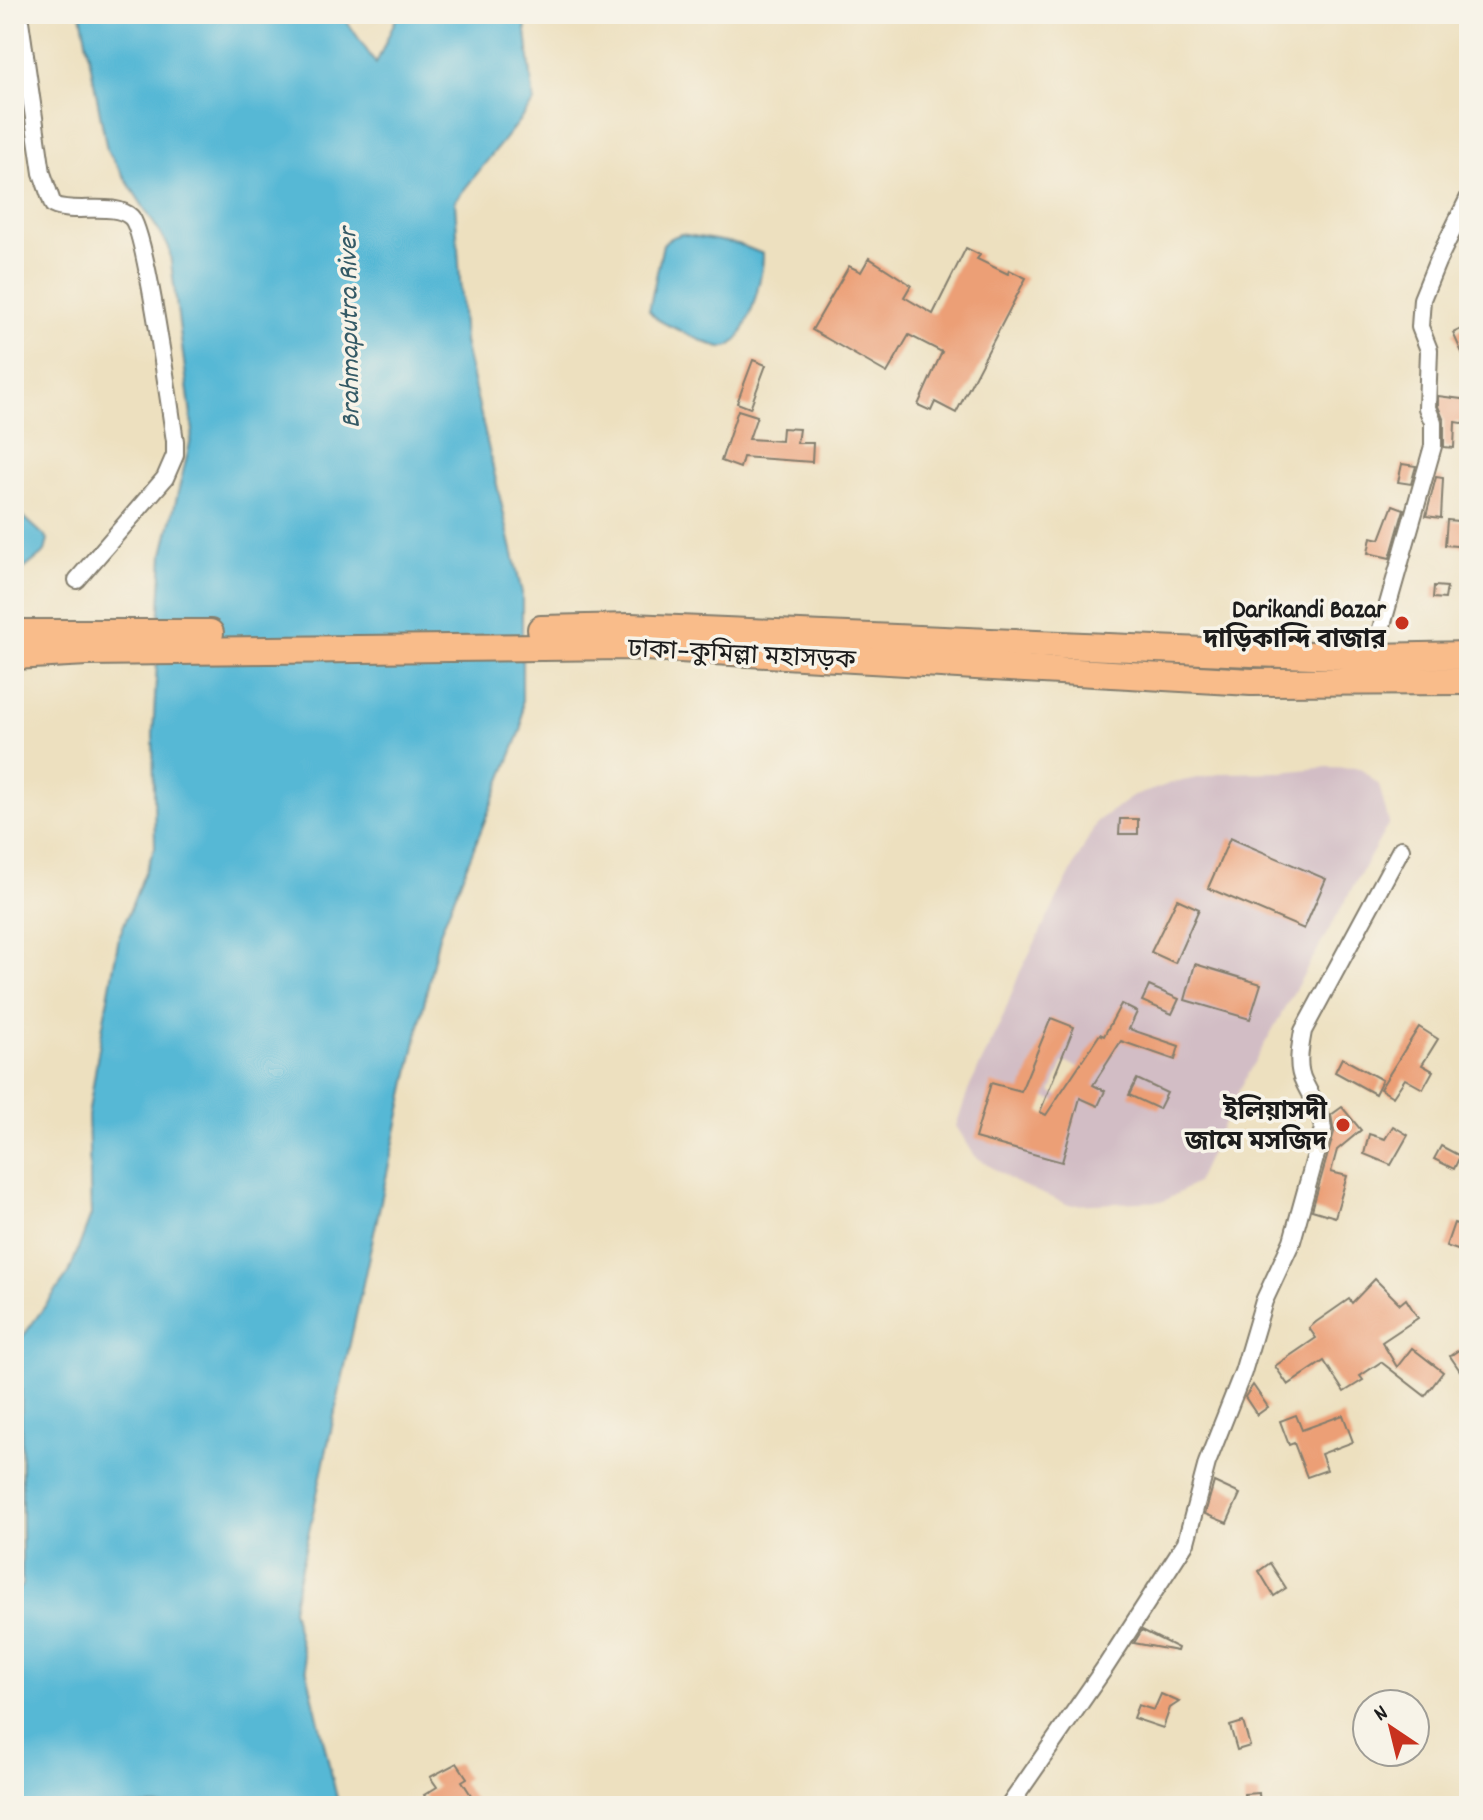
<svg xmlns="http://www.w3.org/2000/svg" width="1483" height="1820" font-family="Dekko,'Noto Sans Bengali',sans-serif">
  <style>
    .industrial { fill: #d2bdc5; fill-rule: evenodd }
    .water { fill: #57b8d5; stroke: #3a6a78; stroke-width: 2 }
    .building { fill: #ec9f76 }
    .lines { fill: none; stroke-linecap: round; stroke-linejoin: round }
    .minor-casing { stroke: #847e6e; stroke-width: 20 }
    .trunk-casing { stroke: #847e6e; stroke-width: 30 }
    .minor { stroke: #fff; stroke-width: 16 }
    .trunk { stroke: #f9bc8a; stroke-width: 26 }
    .poi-dot { fill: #c8321e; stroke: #f7f3e8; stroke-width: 3 }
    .labels { text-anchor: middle; stroke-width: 7; stroke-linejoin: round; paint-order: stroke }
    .poi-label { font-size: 26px; font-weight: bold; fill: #1c1c1c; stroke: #f7f3e8; text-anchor: end }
    .street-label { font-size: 26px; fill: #1c1c1c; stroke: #f7f3e8 }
    .water-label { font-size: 28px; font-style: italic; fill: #345a66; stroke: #f7f3e8 }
  </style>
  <rect width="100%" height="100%" fill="#f7f3e8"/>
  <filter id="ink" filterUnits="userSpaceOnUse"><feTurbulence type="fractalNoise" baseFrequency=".0125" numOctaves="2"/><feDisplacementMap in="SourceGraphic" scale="16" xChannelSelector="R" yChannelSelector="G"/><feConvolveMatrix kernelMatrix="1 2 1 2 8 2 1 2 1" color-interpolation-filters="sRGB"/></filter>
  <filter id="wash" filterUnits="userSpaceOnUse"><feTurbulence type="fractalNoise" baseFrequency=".006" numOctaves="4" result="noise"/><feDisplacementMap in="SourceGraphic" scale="32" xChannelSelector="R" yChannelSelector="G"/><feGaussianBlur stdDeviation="1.8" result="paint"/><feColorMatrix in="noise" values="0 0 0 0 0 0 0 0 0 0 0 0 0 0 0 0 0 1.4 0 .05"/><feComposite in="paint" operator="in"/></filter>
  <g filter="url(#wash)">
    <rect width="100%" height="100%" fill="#ede0bf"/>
    <!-- industrial -->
    <path class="industrial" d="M1327 767 1360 768 1379 785 1389 823 1242 1084 1196 1183 1164 1201 1069 1205 1014 1182 975 1156 956 1126 969 1088 999 1027 1020 972 1097 821 1132 797 1172 783 1224 773 1283 772ZM1120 819H1137L1138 833 1120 834ZM1230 839 1304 928 1209 889ZM1177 899 1199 909 1187 936ZM1121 1004 1137 1012 1129 1028 1113 1020ZM1051 1018 1074 1027 1053 1079 1030 1070ZM1064 1062 1081 1068 1068 1100 1051 1092ZM1137 1079 1167 1093 1159 1108 1130 1095ZM991 1083 1077 1107 1062 1161 976 1138Z"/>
    <!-- water -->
    <g class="water">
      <polygon points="81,14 342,14 376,64 398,14 524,14 534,102 455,201 464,342 522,593 522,728 439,935 292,1609 339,1806 15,1806 14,1801 14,1595 22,1585 21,1339 69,1273 91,1215 88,1116 99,1047 119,937 155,847 153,734 163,554 193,431 169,247 107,150"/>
      <path d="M681 234 738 244 763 254C764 272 747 345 726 347 714 348 696 338 685 333 672 326 656 322 649 310L663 244 668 239Z"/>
      <polygon points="14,508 48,539 45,552 14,577"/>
    </g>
    <g id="blocks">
      <!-- building -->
      <g class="building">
        <polygon points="966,248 980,255 977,259 1008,274 1009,270 1026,278 956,413 935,402 931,411 918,405 942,352 909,335 887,373 812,330 849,266 861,272 869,258 911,285 904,297 933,314"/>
        <polygon points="1469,325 1469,368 1453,333"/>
        <polygon points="753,360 766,365 750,408 737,403"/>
        <polygon points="1438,396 1469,400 1469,424 1455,422 1454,448 1444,447 1444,421 1438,406"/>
        <polygon points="738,410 757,416 749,439 781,441 782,428 799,429 797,443 813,443 812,462 743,457 740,468 721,461"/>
        <polygon points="1402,464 1416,466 1411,484 1398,482"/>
        <polygon points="1436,477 1443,478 1441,518 1426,516"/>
        <polygon points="1393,505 1404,509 1390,558 1368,553 1371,537 1380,539"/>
        <polygon points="1447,520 1469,522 1469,547 1445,545"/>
        <polygon points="1434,586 1447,587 1445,599 1433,598"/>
        <polygon points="1120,819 1138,819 1138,834 1119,834"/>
        <polygon points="1230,838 1326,879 1304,929 1208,888"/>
        <polygon points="1177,899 1199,909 1175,963 1151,952"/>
        <polygon points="1195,964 1261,984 1250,1019 1185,1000"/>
        <polygon points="1149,986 1179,999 1172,1014 1142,1001"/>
        <polygon points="1121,1004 1137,1012 1129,1029 1179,1046 1175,1060 1121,1041 1093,1085 1105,1091 1098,1106 1080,1098 1062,1162 975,1138 991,1083 1021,1091 1051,1018 1074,1027 1040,1112 1046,1115 1100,1034 1104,1036"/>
        <polygon points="1419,1027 1438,1039 1422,1065 1433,1071 1423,1089 1405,1079 1393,1097 1380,1089"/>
        <polygon points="1342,1058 1382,1080 1375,1094 1335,1072"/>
        <polygon points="1137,1079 1167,1093 1159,1109 1129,1095"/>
        <polygon points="1342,1107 1361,1130 1337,1150 1331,1172 1347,1176 1335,1217 1312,1210 1334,1132 1331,1115"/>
        <polygon points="1393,1126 1408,1135 1391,1165 1364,1154 1369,1134 1385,1139"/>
        <polygon points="1441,1146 1460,1156 1454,1169 1434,1159"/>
        <polygon points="1454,1223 1469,1228 1469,1254 1446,1246"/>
        <polygon points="1375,1279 1400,1304 1406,1299 1418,1318 1382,1342 1397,1367 1412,1348 1443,1372 1425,1396 1381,1362 1360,1376 1363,1380 1344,1392 1324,1361 1288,1385 1275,1366 1316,1338 1309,1328 1316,1322 1349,1299 1352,1303"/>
        <polygon points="1469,1343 1469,1384 1450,1356"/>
        <polygon points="1253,1385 1268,1407 1257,1415 1245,1397"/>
        <polygon points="1296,1415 1302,1430 1343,1415 1353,1442 1321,1454 1327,1470 1307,1477 1294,1443 1289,1445 1280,1421"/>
        <polygon points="1214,1482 1240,1494 1227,1523 1205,1514"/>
        <polygon points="1270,1563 1286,1588 1274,1596 1259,1571"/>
        <polygon points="1142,1630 1178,1648 1177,1651 1134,1643"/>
        <polygon points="1161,1694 1179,1702 1170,1708 1163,1728 1133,1718 1138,1705 1154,1710"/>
        <polygon points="1243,1722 1250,1746 1237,1750 1230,1726"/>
        <polygon points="457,1763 467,1778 462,1781 478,1806 432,1806 424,1795 437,1787 430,1777"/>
        <polygon points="1259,1793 1260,1806 1244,1806 1244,1794"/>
      </g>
    </g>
  </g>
  <g filter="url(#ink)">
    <use href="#blocks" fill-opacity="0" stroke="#847e6e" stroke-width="2"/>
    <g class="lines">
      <defs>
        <g id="minor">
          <path d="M19 14 42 173 53 205C74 215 114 201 131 217 146 231 170 409 175 441V455L165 478 77 580"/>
          <polyline points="1373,657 1433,446 1433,422 1427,408 1429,350 1420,327 1422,299 1437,262 1469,197"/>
          <path d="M1009 1806 1106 1666 1186 1542 1207 1463 1243 1372 1264 1301 1292 1241 1323 1129C1321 1110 1312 1099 1304 1082 1296 1067 1300 1048 1303 1031L1401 849"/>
        </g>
        <g id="trunk">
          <polyline points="541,629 631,627 1251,653 1373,657 1469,655"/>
          <polyline points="14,633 210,633"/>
          <polyline points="14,656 87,652 628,646 1251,682 1469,681"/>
        </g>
      </defs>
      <!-- minor casing -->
      <use href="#minor" class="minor-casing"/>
      <!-- trunk casing -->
      <use href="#trunk" class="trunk-casing"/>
      <!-- minor -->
      <use href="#minor" class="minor"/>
      <!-- trunk -->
      <use href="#trunk" class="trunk"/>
    </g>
  </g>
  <!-- markers -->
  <g class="poi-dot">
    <circle cx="1402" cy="623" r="8"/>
    <circle cx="1343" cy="1125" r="8"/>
  </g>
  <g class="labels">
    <!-- poi labels -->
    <g class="poi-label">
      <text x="1386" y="617">Darikandi Bazar<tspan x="1386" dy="30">দাড়িকান্দি বাজার</tspan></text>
      <text x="1327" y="1119">ইলিয়াসদী<tspan x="1327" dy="30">জামে মসজিদ</tspan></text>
    </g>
    <!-- street labels -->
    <g class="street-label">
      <text transform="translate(742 653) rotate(3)" y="9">ঢাকা–কুমিল্লা মহাসড়ক</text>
    </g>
    <!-- water labels -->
    <g class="water-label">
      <text transform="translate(347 328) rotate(-91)" y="10">Brahmaputra River</text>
    </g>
  </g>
  <!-- margin -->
  <rect width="1483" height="1820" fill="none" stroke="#f7f3e8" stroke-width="48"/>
  <!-- north arrow -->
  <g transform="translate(1391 1728) rotate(325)"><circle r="38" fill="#f7f3e8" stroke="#9f9d96" stroke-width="2"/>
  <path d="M0-6L14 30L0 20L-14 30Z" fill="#c8321e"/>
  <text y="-12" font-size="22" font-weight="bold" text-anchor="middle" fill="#1c1c1c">N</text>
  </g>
</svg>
